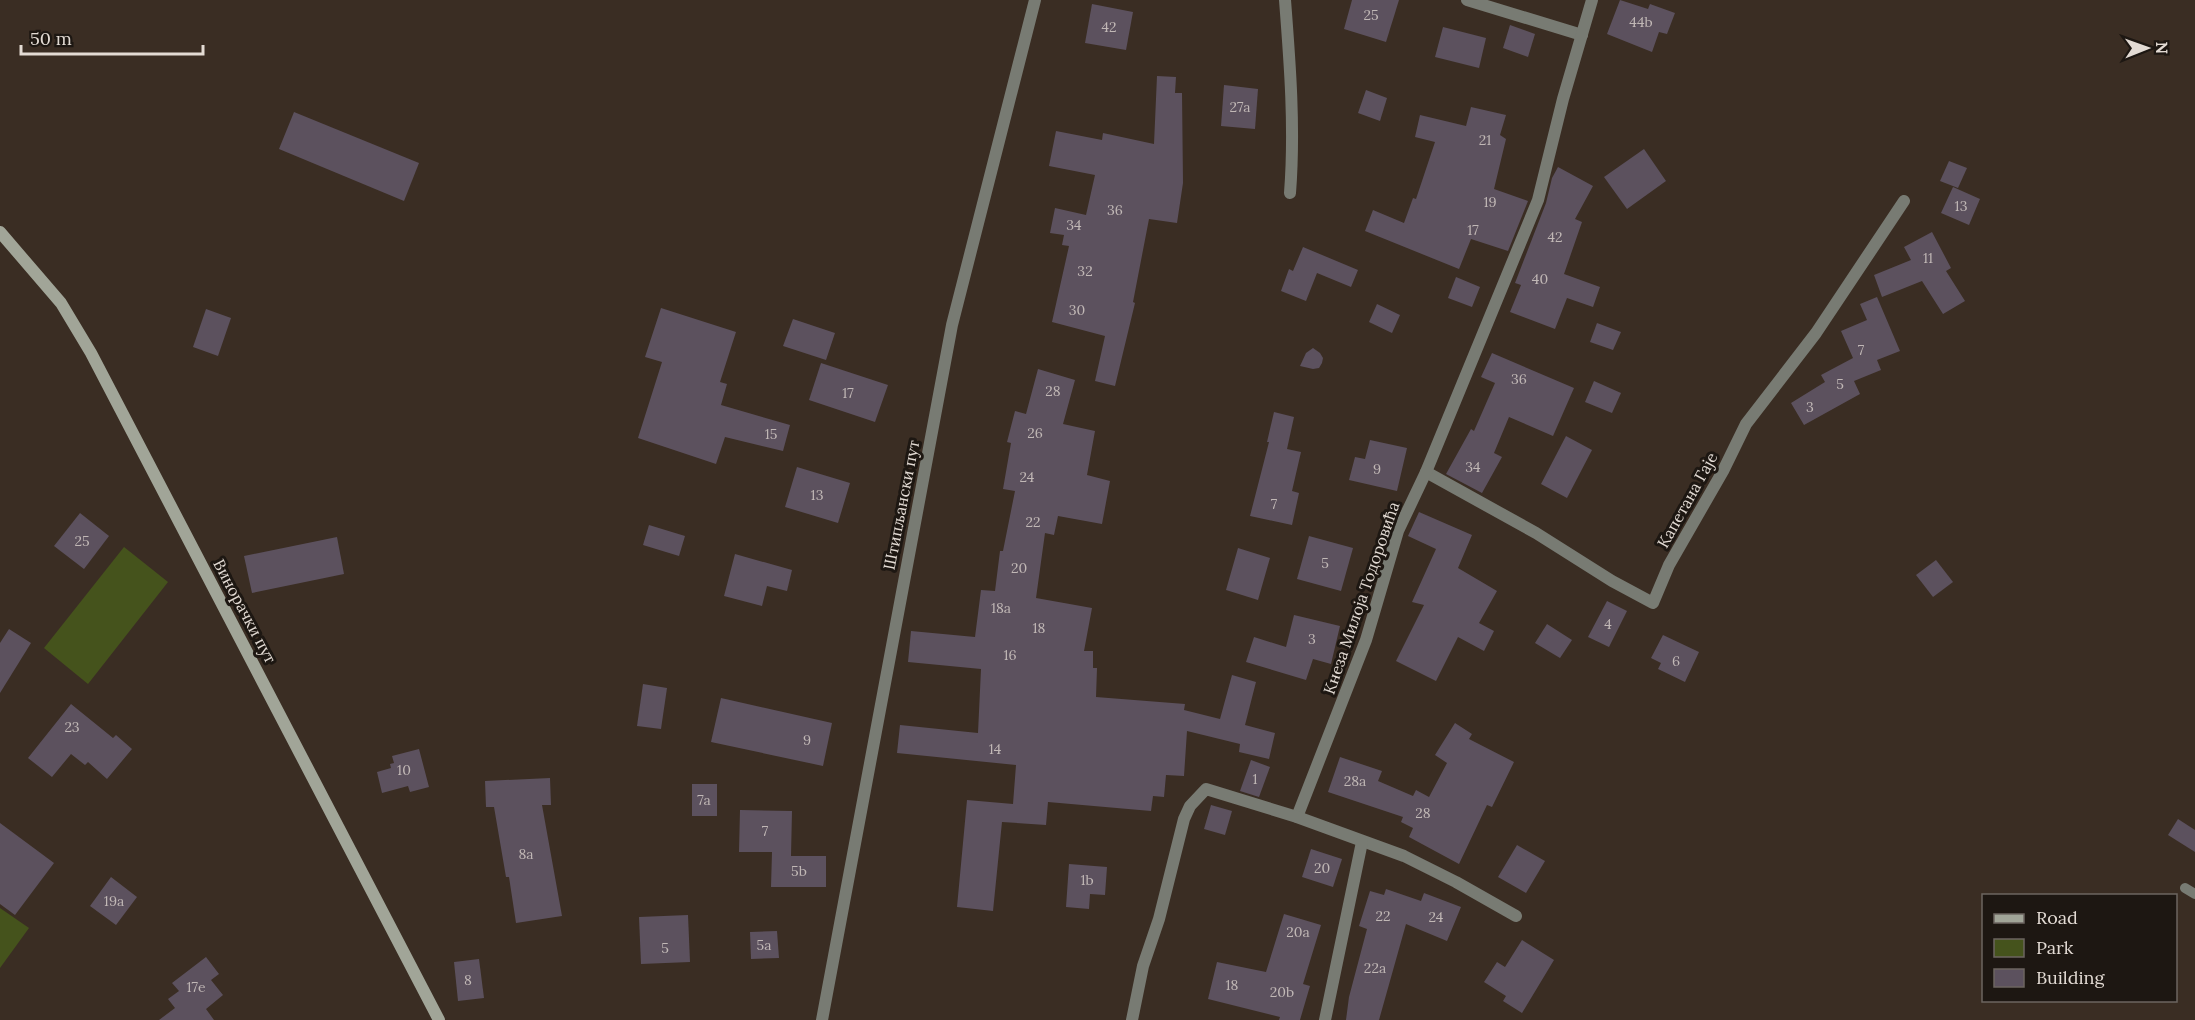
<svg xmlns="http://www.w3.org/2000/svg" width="2195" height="1020" font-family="Lora,serif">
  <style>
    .green { fill: #45531c }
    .building { fill: #5c515e }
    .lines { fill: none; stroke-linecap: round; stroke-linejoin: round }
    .lane { stroke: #787b73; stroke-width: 10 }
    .street { stroke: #787b73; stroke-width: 12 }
    .secondary { stroke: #a1a598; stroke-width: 12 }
    .labels { text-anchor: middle; stroke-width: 6; stroke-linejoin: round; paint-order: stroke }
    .number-label { font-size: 14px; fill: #c1b8b6 }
    .street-label { font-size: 16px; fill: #e3dbd4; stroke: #1d1712 }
  </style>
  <rect width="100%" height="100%" fill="#3a2d23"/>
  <!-- green -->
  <g class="green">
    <polygon points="124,547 168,582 88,684 44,648"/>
    <polygon points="0,908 29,928 0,968"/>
  </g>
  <!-- building -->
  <g class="building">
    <polygon points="1352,0 1399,0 1386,42 1344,29"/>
    <polygon points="1620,0 1648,9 1650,4 1675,13 1667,34 1659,32 1652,52 1607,34"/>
    <polygon points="1092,4 1133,12 1126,50 1085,43"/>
    <polygon points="1510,25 1535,34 1528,57 1503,48"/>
    <polygon points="1443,27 1486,38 1479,68 1435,57"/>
    <polygon points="1157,76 1176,77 1175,93 1182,93 1183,183 1177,223 1149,219 1133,302 1135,303 1115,386 1095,381 1105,336 1052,322 1069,246 1062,245 1064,235 1050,233 1055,208 1086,215 1095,175 1049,166 1056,131 1102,140 1103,133 1154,144"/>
    <polygon points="1224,85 1258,89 1255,129 1221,126"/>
    <polygon points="1366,90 1387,98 1380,121 1358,113"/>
    <polygon points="1471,107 1506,115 1500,135 1506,139 1494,189 1528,201 1508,251 1471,239 1459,269 1365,231 1373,210 1404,223 1413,198 1416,199 1435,142 1415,137 1420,115 1466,126"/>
    <polygon points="294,112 419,163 404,201 279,149"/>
    <polygon points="1644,149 1666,181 1627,209 1604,177"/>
    <polygon points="1949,161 1967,168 1958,188 1940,181"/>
    <polygon points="1558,167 1593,186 1575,219 1582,222 1564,274 1600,287 1593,307 1567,298 1555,329 1510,312 1521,285 1515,283 1546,203 1552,178"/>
    <polygon points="1953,187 1980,199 1969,225 1941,213"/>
    <polygon points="1932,232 1951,268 1946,271 1965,301 1943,314 1922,281 1882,297 1874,275 1911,260 1904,247"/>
    <polygon points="1303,247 1358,270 1351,287 1317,273 1306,301 1281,291 1289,269 1293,271"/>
    <polygon points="1456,277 1480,287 1472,307 1448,298"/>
    <polygon points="1877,297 1900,351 1877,360 1881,370 1854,381 1860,394 1804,425 1791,403 1825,382 1821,375 1853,358 1841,331 1867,320 1860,304"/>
    <polygon points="1377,304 1400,315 1392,333 1369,322"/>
    <polygon points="661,308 736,332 720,382 727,384 721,405 790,425 783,451 725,437 716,464 638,438 662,362 645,357"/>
    <polygon points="206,309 231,318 218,356 193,347"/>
    <polygon points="793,319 835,333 826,360 783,346"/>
    <polygon points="1597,323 1621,332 1613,350 1590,342"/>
    <polygon points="1313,348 1320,353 1323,358 1322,363 1319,368 1313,369 1300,366 1306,353"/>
    <polygon points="1492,353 1574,388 1553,436 1509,417 1494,453 1502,457 1482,493 1446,474 1471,429 1474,431 1495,383 1481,377"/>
    <polygon points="821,363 888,385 875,422 809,400"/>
    <polygon points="1038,369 1075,380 1063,424 1095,431 1087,475 1110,481 1102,524 1058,516 1054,535 1045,533 1036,598 1092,608 1084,651 1093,651 1093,668 1097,668 1096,697 1185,704 1184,710 1220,719 1232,675 1256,682 1245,725 1275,733 1269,759 1239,752 1240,744 1187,731 1184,776 1166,775 1164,797 1153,796 1151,811 1048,802 1046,825 1002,822 993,911 957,907 967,800 1013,804 1016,765 897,753 900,725 978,733 981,669 908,662 911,631 975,637 981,590 995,591 1000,551 1003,551 1015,491 1003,489 1011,443 1007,442 1015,411 1026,414"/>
    <polygon points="1594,381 1621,393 1612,413 1585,402"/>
    <polygon points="1274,412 1294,417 1287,449 1301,452 1292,491 1299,493 1292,525 1250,516 1269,442 1267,442"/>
    <polygon points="1566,436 1592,450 1567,498 1541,484"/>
    <polygon points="1370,440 1407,448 1397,491 1349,480 1355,457 1365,459"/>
    <polygon points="797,467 850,483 838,523 785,507"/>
    <polygon points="1419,512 1472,535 1458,568 1497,591 1479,623 1494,631 1484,651 1458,637 1436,681 1396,661 1424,605 1412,602 1436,549 1408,536"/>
    <polygon points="80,513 109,536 84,569 54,546"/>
    <polygon points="649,525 685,536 679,556 643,545"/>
    <polygon points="1309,536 1353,548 1341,591 1297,579"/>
    <polygon points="337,537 344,574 252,593 244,556"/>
    <polygon points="1238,548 1270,558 1258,600 1226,590"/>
    <polygon points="735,554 792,570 787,591 767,586 762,606 724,596"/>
    <polygon points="1936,560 1953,582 1933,597 1916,575"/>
    <polygon points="1607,601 1627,611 1609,647 1588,637"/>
    <polygon points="1294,615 1340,626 1331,664 1313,659 1306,680 1246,662 1254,637 1286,647"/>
    <polygon points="1547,624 1572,640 1560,658 1535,643"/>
    <polygon points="9,629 31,643 0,693 0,643"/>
    <polygon points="1663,635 1699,652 1685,682 1658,669 1661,663 1651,658"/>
    <polygon points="643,684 667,688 661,729 637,726"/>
    <polygon points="721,698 832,723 823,766 711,742"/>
    <polygon points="71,704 113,738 116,735 132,749 107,779 88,762 85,765 71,754 52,777 28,758"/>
    <polygon points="1455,723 1472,734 1469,739 1514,762 1492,807 1487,805 1459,864 1409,837 1413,828 1401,822 1403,817 1328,792 1340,757 1382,771 1378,781 1413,796 1416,790 1429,797 1447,763 1435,755"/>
    <polygon points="419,749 429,787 410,792 408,786 382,793 377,772 391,768 390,764 394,763 392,756"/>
    <polygon points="1251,760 1270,767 1259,797 1240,791"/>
    <polygon points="550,778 551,805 542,805 562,916 516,923 509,877 506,877 494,807 486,807 485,781"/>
    <rect x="692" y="784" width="25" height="32"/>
    <polygon points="1211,805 1232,811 1225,835 1204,829"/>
    <polygon points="740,810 792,811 791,856 826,856 826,887 771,887 772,852 739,852"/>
    <polygon points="2178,819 2195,830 2195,852 2168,835"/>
    <polygon points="0,823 54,863 15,915 0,904"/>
    <polygon points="1517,845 1545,861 1526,893 1498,877"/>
    <polygon points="1311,849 1342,859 1333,887 1302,877"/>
    <polygon points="1069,864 1107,867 1105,895 1090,894 1089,909 1066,907"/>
    <polygon points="111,877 137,897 116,925 90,906"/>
    <polygon points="1386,889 1421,901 1424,893 1461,907 1447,941 1406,924 1379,1020 1346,1020 1349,997 1367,929 1359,926 1370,891 1384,895"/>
    <polygon points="1284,914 1321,925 1303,984 1310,986 1300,1020 1279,1020 1280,1017 1208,999 1217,962 1266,972"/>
    <polygon points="688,915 690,962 641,964 639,917"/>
    <polygon points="777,931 779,958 751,959 750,932"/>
    <polygon points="1522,940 1554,960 1522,1013 1503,1001 1506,996 1484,982 1497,962 1505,967"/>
    <polygon points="206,957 219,974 211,980 223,995 206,1009 214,1020 159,1020 175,1008 168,999 179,991 172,983"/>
    <polygon points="479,959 484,998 458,1001 454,962"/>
  </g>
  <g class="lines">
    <!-- lane -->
    <polyline class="lane" points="2185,888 2195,894"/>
    <!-- street -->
    <g class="street">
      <path d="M1285 0C1290 64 1295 129 1290 193"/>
      <polyline points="1467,0 1582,35"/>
      <polyline points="1426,472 1536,533 1612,581 1653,603 1669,565 1723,471 1746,424 1816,333 1904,201"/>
      <polyline points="1297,817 1366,640 1398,531 1426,472 1538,200 1563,99 1592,0"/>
      <polyline points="822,1020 952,325 1035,0"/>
      <polyline points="1132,1020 1143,966 1159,919 1184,819 1190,806 1206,789 1297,817 1404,856 1456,882 1516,916"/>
      <polyline points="1325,1020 1362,842"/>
    </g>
    <!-- secondary -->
    <polyline class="secondary" points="0,232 61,303 91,353 439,1020"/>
  </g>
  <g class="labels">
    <!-- number labels -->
    <g class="number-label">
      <text x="1371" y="20">25</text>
      <text x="1641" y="27">44b</text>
      <text x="1109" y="32">42</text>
      <text x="1240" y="112">27a</text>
      <text x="1485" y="145">21</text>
      <text x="1490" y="207">19</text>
      <text x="1961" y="211">13</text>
      <text x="1115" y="215">36</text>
      <text x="1074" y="230">34</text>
      <text x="1473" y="235">17</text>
      <text x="1555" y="242">42</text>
      <text x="1928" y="263">11</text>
      <text x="1085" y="276">32</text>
      <text x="1540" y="284">40</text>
      <text x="1077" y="315">30</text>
      <text x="1861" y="355">7</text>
      <text x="1519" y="384">36</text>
      <text x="1840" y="389">5</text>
      <text x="1053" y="396">28</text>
      <text x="848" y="398">17</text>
      <text x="1810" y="412">3</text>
      <text x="1035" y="438">26</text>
      <text x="771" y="439">15</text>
      <text x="1473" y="472">34</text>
      <text x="1377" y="474">9</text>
      <text x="1027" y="482">24</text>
      <text x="817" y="500">13</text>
      <text x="1274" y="509">7</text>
      <text x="1033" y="527">22</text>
      <text x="82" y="546">25</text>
      <text x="1325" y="568">5</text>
      <text x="1019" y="573">20</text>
      <text x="1001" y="613">18a</text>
      <text x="1608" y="629">4</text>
      <text x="1039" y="633">18</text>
      <text x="1312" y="644">3</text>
      <text x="1010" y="660">16</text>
      <text x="1676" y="666">6</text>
      <text x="72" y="732">23</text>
      <text x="807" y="745">9</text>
      <text x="995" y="754">14</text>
      <text x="404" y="775">10</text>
      <text x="1255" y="784">1</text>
      <text x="1355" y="786">28a</text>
      <text x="704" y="805">7a</text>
      <text x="1423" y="818">28</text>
      <text x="765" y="836">7</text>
      <text x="526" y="859">8a</text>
      <text x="1322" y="873">20</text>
      <text x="799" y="876">5b</text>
      <text x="1087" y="885">1b</text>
      <text x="114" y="906">19a</text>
      <text x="1383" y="921">22</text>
      <text x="1436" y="922">24</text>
      <text x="1298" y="937">20a</text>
      <text x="764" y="950">5a</text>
      <text x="665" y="953">5</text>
      <text x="1375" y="973">22a</text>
      <text x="468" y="985">8</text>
      <text x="1232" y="990">18</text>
      <text x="196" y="992">17e</text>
      <text x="1282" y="997">20b</text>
    </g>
    <!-- street labels -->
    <g class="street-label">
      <text transform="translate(1687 500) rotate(-61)" y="6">Капетана Гаје</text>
      <text transform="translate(901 505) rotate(-79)" y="6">Штипљански пут</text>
      <text transform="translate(1361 598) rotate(-71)" y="6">Кнеза Милоја Тодоровића</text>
      <text transform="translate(245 611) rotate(62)" y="6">Винорачки пут</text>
    </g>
  </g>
  <!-- legend -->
  <rect x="1982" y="894" width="195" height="108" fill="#1d1712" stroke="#6c6560" stroke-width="1.5"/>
  <rect x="1994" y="914" width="30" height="9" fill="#a1a598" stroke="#6c6560" stroke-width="1.5"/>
  <text x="2036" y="924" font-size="18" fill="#e3dbd4">Road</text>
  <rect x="1994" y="939" width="30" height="18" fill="#45531c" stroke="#6c6560" stroke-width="1.5"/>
  <text x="2036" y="954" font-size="18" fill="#e3dbd4">Park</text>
  <rect x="1994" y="969" width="30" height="18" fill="#5c515e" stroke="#6c6560" stroke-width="1.5"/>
  <text x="2036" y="984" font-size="18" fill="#e3dbd4">Building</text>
  <!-- north arrow -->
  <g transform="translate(2147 48) rotate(89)" stroke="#1d1712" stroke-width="4.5" paint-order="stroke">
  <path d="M0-4.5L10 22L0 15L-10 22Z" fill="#e3dbd4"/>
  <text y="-9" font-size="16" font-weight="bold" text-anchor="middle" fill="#e3dbd4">N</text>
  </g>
  <!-- scale -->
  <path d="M21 45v9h182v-9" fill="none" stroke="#e3dbd4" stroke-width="3"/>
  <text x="30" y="45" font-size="18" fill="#e3dbd4" stroke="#1d1712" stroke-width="4.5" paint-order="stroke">50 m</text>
</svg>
